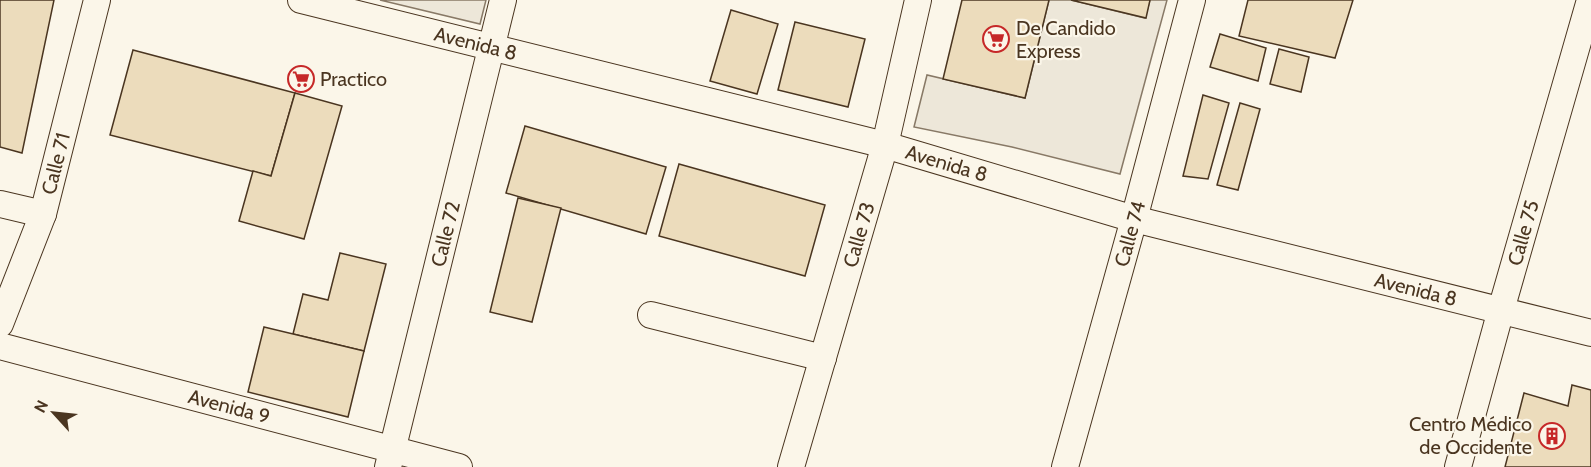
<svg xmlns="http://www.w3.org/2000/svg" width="1591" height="467" font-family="Cabin,sans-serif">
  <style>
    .parking { fill: #ede7d9; stroke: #887966; stroke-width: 1.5 }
    .building { fill: #ecdcbc; stroke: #4a3520; stroke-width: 1.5 }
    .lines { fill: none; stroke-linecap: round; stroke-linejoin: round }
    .minor-casing { stroke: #4a3520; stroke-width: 28 }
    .minor { stroke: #fbf6e9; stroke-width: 26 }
    .labels { text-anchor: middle; stroke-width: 4.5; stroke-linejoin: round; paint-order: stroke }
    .poi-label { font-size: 20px; fill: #4a3520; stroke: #fbf6e9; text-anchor: start }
    .street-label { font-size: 20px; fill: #4a3520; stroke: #fbf6e9 }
  </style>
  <rect width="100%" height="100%" fill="#fbf6e9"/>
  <!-- parking -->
  <g class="parking">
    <polygon points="380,0 486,0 480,24"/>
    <polygon points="1049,0 1071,0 1145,18 1150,0 1167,0 1120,174 1012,147 914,127 927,75 1025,98"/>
  </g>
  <!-- building -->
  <g class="building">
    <polygon points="0,0 54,0 22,153 0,147"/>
    <polygon points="962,0 1049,0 1025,98 943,79"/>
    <polygon points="1071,0 1150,0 1146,18"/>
    <polygon points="1248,0 1353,0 1335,58 1239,36"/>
    <polygon points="731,10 778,24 757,94 710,81"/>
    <polygon points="795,22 865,39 848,107 778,90"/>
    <polygon points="1220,34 1266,48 1258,81 1210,67"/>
    <polygon points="1279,49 1309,57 1301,92 1270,84"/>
    <polygon points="133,50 295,93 271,176 110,135"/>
    <polygon points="295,93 342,106 304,239 239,221 253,171 271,176"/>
    <polygon points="1203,95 1229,103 1208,179 1183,176"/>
    <polygon points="1240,103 1260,109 1238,190 1217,185"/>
    <polygon points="525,126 666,167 646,234 506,193"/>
    <polygon points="679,164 825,205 805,276 659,236"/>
    <polygon points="518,198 561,208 532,322 490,312"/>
    <polygon points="340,253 386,264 364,351 293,334 303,294 328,300"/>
    <polygon points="264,327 364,351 348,417 248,392"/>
    <polygon points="1572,385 1591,390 1591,467 1505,467 1524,393 1568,406"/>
  </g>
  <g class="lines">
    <defs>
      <g id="minor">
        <path id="s1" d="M301 0 885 145 1134 219 1591 333"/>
        <polyline points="0,204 43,214"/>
        <polyline points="651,315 823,358"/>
        <path id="s2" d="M0 324 43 214 97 0"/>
        <path id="s3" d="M0 346 459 467"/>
        <path id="s4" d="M388 467 503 0"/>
        <path id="s5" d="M791 467 885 145 918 0"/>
        <path id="s6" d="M1065 467 1134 219 1192 0"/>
        <path id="s7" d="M1458 467 1501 310 1590 0"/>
      </g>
    </defs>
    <!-- minor casing -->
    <use href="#minor" class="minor-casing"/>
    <!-- minor -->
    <use href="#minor" class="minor"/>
  </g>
  <!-- icons -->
  <defs>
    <symbol id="supermarket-ring" viewBox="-11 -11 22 22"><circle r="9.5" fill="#fbf6e9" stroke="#c62828" stroke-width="1.5"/><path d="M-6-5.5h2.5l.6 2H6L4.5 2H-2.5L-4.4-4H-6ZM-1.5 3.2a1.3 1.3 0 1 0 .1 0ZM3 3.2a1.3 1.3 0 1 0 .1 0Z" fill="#c62828"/></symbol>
    <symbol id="building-ring" viewBox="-11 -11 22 22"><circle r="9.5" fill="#fbf6e9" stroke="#c62828" stroke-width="1.5"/><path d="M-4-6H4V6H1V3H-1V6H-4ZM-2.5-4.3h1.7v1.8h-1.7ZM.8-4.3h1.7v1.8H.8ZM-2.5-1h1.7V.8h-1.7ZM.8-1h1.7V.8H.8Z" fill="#c62828"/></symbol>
  </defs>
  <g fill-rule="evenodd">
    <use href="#supermarket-ring" x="981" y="24" width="30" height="30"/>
    <use href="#supermarket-ring" x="286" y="64" width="30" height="30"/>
    <use href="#building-ring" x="1537" y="421" width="30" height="30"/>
  </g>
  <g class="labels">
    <!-- poi labels -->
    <g class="poi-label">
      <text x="1016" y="35">De Candido<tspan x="1016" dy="23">Express</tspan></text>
      <text x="320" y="86">Practico</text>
      <text x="1532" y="431" text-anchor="end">Centro Médico<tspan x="1532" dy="23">de Occidente</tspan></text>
    </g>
    <!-- street labels -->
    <g class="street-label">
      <text dy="7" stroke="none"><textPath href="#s1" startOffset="180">Avenida 8</textPath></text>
      <text dy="7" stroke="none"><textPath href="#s1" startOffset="666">Avenida 8</textPath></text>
      <text dy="7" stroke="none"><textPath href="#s2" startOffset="170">Calle 71</textPath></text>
      <text dy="7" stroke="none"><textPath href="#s7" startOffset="243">Calle 75</textPath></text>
      <text dy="7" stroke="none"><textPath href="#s4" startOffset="240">Calle 72</textPath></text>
      <text dy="7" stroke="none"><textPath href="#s6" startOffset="242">Calle 74</textPath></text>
      <text dy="7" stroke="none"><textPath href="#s5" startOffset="242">Calle 73</textPath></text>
      <text dy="7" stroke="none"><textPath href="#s1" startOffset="1152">Avenida 8</textPath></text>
      <text dy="7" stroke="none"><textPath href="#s3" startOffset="237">Avenida 9</textPath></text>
    </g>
  </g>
  <!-- north arrow -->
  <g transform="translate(54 413) rotate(297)" stroke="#fbf6e9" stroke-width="4.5" paint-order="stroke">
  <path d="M0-4.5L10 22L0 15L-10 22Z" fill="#4a3520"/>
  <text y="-9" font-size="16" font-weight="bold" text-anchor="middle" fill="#4a3520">N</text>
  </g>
</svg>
